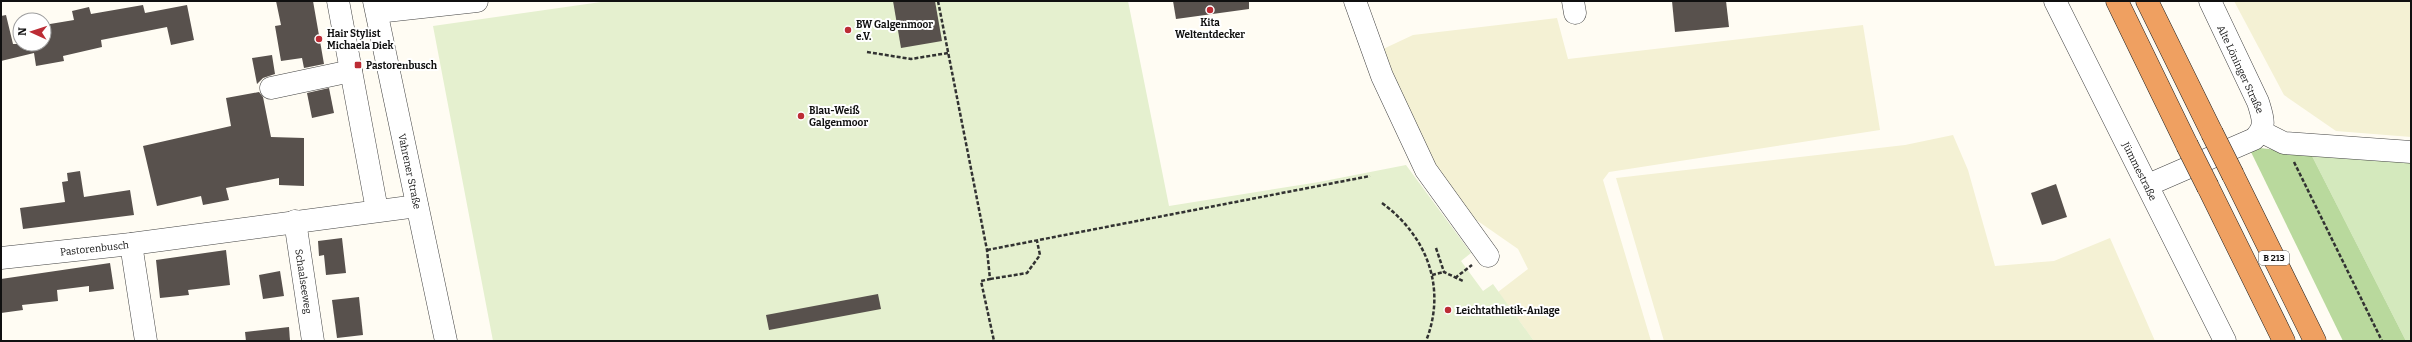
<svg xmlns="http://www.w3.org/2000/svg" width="2412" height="342" font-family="Bitter,serif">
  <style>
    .farmland { fill: #f4f1d4 }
    .green { fill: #d4e9bd }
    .forest { fill: #b9d99d }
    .pitch { fill: #e5f0cf }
    .building { fill: #58514d }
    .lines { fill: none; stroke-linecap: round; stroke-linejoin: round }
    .minor-casing { stroke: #434343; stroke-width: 23 }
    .highway-casing { stroke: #212121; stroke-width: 23 }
    .path { stroke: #323232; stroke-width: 2.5; stroke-dasharray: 4 2; stroke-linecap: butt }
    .minor { stroke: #fff; stroke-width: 22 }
    .highway { stroke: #efa061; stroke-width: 22 }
    .highway-bridge-casing { stroke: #212121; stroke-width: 23; stroke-linecap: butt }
    .highway-bridge { stroke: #efa061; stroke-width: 22 }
    .poi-dot { fill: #bc2c35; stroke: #fff; stroke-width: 1.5 }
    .labels { text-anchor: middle; stroke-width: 4; stroke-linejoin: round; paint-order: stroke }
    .shield { fill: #fff; stroke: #585858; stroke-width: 1 }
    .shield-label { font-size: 9px; font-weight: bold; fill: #101010 }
    .poi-label { font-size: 10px; font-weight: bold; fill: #101010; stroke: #fff; text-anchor: start }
    .street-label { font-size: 10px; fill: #101010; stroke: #fff }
  </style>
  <rect width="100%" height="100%" fill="#fffcf3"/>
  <!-- farmland -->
  <g class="farmland">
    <polygon points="2234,1 2411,1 2411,137 2336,131 2284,95"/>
    <polygon points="1557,18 1568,59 1863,25 1880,130 1609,172 1603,180 1651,341 1534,341 1498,292 1528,269 1518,249 1472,217 1434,164 1381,50 1413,35"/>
    <polygon points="1953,135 1968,170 1995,266 2054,261 2110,238 2155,341 1664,341 1616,178 1905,145"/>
  </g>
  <!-- green -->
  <polygon class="green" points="2311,154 2411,161 2411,341 2406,341"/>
  <!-- forest -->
  <polygon class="forest" points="2260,148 2311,154 2406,341 2343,341 2251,152"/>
  <!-- pitch -->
  <polygon class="pitch" points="608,1 1128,1 1169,206 1319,182 1406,165 1471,253 1461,261 1483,291 1493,284 1534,341 493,341 433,26"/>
  <!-- building -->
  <g class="building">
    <polygon points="276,1 313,1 324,64 304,68 302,58 281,61 275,26 281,25"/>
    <polygon points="893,1 935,1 942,41 901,48"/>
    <polygon points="1173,1 1249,1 1249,9 1176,19"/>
    <polygon points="1672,1 1726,1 1729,27 1675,32"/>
    <polygon points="143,5 145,13 187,5 194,40 171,45 167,27 101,40 102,47 63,56 64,61 36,66 34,53 1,61 1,16 6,15 13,44 44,44 44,25 74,20 72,11 89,7 91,14"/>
    <polygon points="272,55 275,74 263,78 257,84 252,58"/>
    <polygon points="329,88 334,113 312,118 307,93"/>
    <polygon points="259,92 263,97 271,137 304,138 304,186 279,185 279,178 226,188 229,200 203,205 201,196 157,206 143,146 231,126 226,98"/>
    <polygon points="80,171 84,197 130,190 134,215 23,229 20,208 65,202 62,182 68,181 67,173"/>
    <polygon points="2056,184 2067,217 2042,225 2031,193"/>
    <polygon points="342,238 346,273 326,275 324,255 319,256 318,241"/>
    <polygon points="226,250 230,285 188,290 189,295 160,298 156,260"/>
    <polygon points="110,263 114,289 89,292 89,286 57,290 58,301 22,305 23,310 1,313 1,279"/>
    <polygon points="280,271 284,296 263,299 259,275"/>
    <polygon points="878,294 881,309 769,330 766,315"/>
    <polygon points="359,297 363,335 337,338 332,300"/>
    <polygon points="289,327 290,341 246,341 245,332"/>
  </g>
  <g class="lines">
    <defs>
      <g id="minor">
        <polyline points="338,1 377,210"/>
        <path id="s1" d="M374 1 446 341"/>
        <polyline points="1355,1 1382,76 1426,170 1488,256"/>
        <polyline points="1573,1 1575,13"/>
        <path id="s2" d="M2055 1 2225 341"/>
        <polyline points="377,12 477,1"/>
        <polyline points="271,88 351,71"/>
        <polyline points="2262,132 2284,143 2411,152"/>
        <path d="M2148 185 2254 139C2267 127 2263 118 2258 102L2210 1"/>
        <path id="s3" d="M295 221 313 341"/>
        <polyline points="131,244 146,341"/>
        <path id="s4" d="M1 258 131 244 417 206"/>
      </g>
      <g id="highway">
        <polyline points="2117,1 2187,145"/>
        <polyline points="2147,1 2212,133"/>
        <polyline points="2233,175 2315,341"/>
        <polyline points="2208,187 2284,341"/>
      </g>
    </defs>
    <!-- minor casing -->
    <use href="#minor" class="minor-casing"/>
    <!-- highway casing -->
    <use href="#highway" class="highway-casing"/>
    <!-- path -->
    <g class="path">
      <polyline points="938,1 987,250 990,279 981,281 994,341"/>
      <polyline points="867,52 911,59 948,53"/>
      <polyline points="2294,162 2382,341"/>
      <path d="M1382 203C1427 236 1447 288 1426 341"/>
      <polyline points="1436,248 1444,272 1463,281"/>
      <polyline points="987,250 1370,176"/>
      <polyline points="1432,275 1444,272"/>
      <polyline points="1455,278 1472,265"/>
      <polyline points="990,279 1027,273 1040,255 1037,241"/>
    </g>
    <!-- minor -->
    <use href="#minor" class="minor"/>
    <!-- highway -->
    <use href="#highway" class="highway"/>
    <defs>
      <g id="highway-bridge">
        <polyline points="2212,133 2233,175"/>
        <polyline points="2187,145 2208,187"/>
      </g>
    </defs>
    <!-- highway-bridge casing -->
    <use href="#highway-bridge" class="highway-bridge-casing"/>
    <!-- highway-bridge -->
    <use href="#highway-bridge" class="highway-bridge"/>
  </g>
  <!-- markers -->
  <g class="poi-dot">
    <circle cx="1210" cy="10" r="4"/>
    <circle cx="848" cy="30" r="4"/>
    <circle cx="319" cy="39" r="4"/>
    <rect x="354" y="61" width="8" height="8" rx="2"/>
    <circle cx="801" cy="116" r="4"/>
    <circle cx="1448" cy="310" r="4"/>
  </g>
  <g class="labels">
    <!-- shield labels -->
    <rect class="shield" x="2259" y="251" width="30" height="14" rx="3"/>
    <g class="shield-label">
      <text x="2274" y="261">B 213</text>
    </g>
    <!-- poi labels -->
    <g class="poi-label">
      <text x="1210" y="26" text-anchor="middle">Kita<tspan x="1210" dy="12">Weltentdecker</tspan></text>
      <text x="856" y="28">BW Galgenmoor<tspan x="856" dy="12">e.V.</tspan></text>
      <text x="327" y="37">Hair Stylist<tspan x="327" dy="12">Michaela Diek</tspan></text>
      <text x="366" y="69">Pastorenbusch</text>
      <text x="809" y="114">Blau-Weiß<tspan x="809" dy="12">Galgenmoor</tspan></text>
      <text x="1456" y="314">Leichtathletik-Anlage</text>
    </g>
    <!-- street labels -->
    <g class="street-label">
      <text transform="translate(2241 69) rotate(65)" y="4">Alte Löninger Straße</text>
      <text dy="4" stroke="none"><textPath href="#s1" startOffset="174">Vahrener Straße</textPath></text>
      <text dy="4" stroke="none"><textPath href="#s2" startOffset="190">Jümmestraße</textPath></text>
      <text dy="4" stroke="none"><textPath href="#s4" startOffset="94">Pastorenbusch</textPath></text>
      <text dy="4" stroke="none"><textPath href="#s3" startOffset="61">Schaalseeweg</textPath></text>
    </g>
  </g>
  <!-- border -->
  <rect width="2412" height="342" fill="none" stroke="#101010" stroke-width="4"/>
  <!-- north arrow -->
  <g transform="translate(32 32) rotate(273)"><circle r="19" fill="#ffffff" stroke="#9f9f9f"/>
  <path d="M0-3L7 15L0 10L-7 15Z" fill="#bc2c35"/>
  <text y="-6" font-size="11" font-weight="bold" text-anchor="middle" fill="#101010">N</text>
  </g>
</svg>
